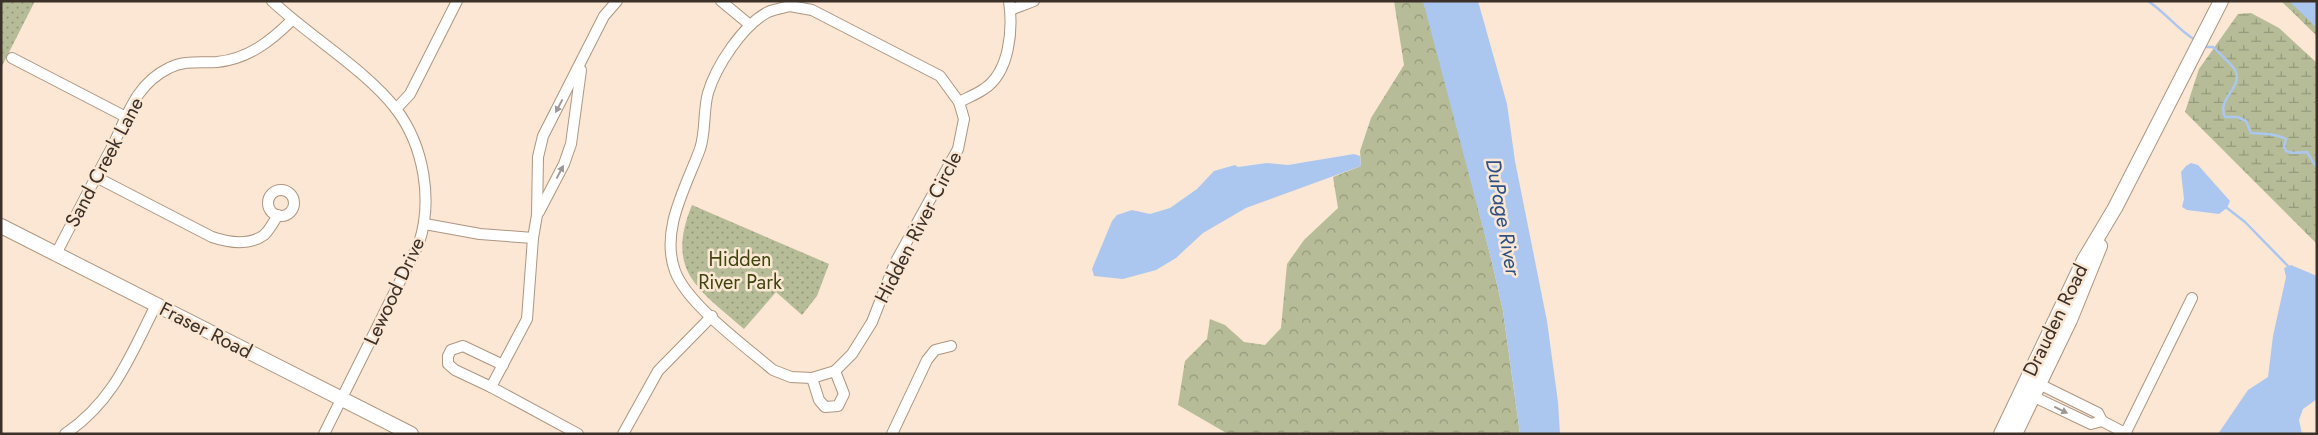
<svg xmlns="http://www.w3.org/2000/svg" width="2318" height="435" font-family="Jost,sans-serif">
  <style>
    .forest { fill: url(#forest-crowns) }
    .wetland { fill: url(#wetland-marsh) }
    .park { fill: url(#park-dots) }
    .water { fill: #acc7ef }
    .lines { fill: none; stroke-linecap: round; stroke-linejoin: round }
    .stream { stroke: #acc7ef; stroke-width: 2.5 }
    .street-casing { stroke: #ae9680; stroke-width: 12 }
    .secondary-casing { stroke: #ae9680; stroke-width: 16 }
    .street { stroke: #fff; stroke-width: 10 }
    .secondary { stroke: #fff; stroke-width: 14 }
    .oneway { fill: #9d9894 }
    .labels { text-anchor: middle; stroke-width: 5; stroke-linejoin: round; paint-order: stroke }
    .street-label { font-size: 20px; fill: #3b3128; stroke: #fbe7d3 }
    .park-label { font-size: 20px; fill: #3f450e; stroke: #fbe7d3 }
    .water-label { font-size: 21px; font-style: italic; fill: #2f5184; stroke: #fbe7d3 }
  </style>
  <defs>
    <pattern id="forest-crowns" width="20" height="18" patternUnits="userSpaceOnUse" patternTransform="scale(1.25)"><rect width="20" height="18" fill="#b6bc97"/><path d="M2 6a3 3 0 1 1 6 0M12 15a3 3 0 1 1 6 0" fill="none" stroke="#95997b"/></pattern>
    <pattern id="wetland-marsh" width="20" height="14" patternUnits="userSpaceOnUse" patternTransform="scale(1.25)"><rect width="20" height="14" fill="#b6bc97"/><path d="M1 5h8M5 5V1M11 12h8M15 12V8" fill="none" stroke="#95997b"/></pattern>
    <pattern id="park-dots" width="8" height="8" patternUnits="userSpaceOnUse" patternTransform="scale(1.25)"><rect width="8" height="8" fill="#b6bc97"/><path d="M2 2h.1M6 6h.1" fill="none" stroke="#95997b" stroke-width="1.8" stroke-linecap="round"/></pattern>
  </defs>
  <rect width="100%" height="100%" fill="#fbe7d3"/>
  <!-- forest -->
  <polygon class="forest" points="1394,1 1423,1 1432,29 1492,262 1503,311 1520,434 1228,434 1178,405 1185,361 1207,339 1210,319 1225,325 1244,342 1265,345 1281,328 1287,264 1304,240 1338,208 1333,177 1361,166 1360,151 1371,118 1404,65"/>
  <!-- wetland -->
  <g class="wetland">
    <polygon points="2281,1 2317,1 2317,36"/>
    <polygon points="2251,13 2279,28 2317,63 2317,244 2185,112 2199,69 2238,14"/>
  </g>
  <!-- park -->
  <g class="park">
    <polygon points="1,1 35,1 1,68"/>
    <path d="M692 205 829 264 817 296 802 315 776 292 744 329C698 289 665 271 692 205Z"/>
  </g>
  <!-- water -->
  <g class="water">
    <polygon points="1423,1 1478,1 1507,104 1515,161 1547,321 1558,402 1560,434 1520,434 1503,311 1492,262"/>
    <polygon points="2289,1 2317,1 2317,28"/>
    <polygon points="1354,154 1360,156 1361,166 1246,208 1203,233 1176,258 1156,270 1123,279 1094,276 1092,269 1112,221 1117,215 1132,210 1150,214 1170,208 1197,189 1214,171 1235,165 1238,167 1267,163 1288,165"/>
    <polygon points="2191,163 2198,165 2230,201 2227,208 2219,214 2187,210 2182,207 2184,199 2181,172 2186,166"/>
    <polygon points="2291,265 2317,276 2317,399 2303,409 2299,420 2302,434 2218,434 2248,390 2268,377 2273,336 2286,277 2284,268"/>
  </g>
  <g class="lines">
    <!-- stream -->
    <g class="stream">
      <path d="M2148 1C2166 13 2177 29 2195 40"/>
      <path d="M2206 47H2213C2220 54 2230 62 2235 70 2244 88 2216 98 2225 117H2237L2246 121 2251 133C2263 134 2275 133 2286 139L2284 147 2286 151 2292 153 2307 152 2317 168"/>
      <polyline points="2227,208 2245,222 2288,266"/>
    </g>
    <defs>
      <g id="street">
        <path d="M272 1C309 36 366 70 396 109 424 146 433 200 419 243L324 434"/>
        <polyline points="721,1 750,25"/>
        <path d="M790 6 812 10 940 76 959 102 964 119 958 149 895 263 872 322 852 354 835 371 812 378 791 377 773 370C746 347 687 304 675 271 660 230 686 187 700 149 706 131 703 111 708 93 716 66 743 25 768 12 775 9 783 8 790 6Z"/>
        <polyline points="1010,10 1034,1"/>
        <polyline points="12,58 124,116"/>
        <path d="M959 102C967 98 977 94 984 89 1010 72 1013 29 1009 1"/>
        <polyline points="396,109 410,94 457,1"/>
        <path d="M96 177 212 237C227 242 249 246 264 235 269 231 274 221 278 215"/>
        <circle cx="281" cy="203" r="13"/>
        <polyline points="539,212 564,164 571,144 581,70"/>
        <polyline points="425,224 480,234 533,238"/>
        <path d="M56 254C74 219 92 184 111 149 127 118 134 85 169 68 184 60 201 63 217 62 248 59 271 41 292 20"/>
        <polyline points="812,378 819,400 825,407 838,406 844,394 835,371"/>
        <polyline points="2035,382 2098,413 2102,421 2127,434"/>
        <polyline points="491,387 455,370 448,364 448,356 451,350 463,346 503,365"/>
        <polyline points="2028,394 2091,424 2102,421"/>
        <path d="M65 434C114 401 130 356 156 305"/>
        <polyline points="578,434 491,387 527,319 533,238 537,215 538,157 543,136 604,16 617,1"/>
        <polyline points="623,434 658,371 712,316"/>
        <polyline points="892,434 927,360 935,350 951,346"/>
        <polyline points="2125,434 2192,298"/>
      </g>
      <g id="secondary">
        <polyline points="1,226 411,434"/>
        <polyline points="2001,434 2084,260 2115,208 2221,1"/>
        <polyline points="2015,434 2070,320 2100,246"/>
      </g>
    </defs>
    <!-- street casing -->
    <use href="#street" class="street-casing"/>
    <!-- secondary casing -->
    <use href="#secondary" class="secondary-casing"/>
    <!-- street -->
    <use href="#street" class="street"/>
    <!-- secondary -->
    <use href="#secondary" class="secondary"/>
  </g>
  <!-- one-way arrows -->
  <defs><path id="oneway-solid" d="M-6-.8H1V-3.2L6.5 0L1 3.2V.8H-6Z" transform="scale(1.25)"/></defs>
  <g class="oneway">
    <use href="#oneway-solid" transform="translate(559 106) rotate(118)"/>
    <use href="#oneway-solid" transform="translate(560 172) rotate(-62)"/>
    <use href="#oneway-solid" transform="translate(2061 410) rotate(26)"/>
  </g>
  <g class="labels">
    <!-- street labels -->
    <g class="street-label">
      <text transform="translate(104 162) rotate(-62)" y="7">Sand Creek Lane</text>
      <text transform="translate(918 227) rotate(-63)" y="7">Hidden River Circle</text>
      <text transform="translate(394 291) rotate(-65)" y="7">Lewood Drive</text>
      <text transform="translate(2055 320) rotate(-64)" y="7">Drauden Road</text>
      <text transform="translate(206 330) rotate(27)" y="7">Fraser Road</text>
    </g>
    <!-- park labels -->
    <g class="park-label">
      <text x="740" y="266">Hidden<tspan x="740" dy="23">River Park</tspan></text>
    </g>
    <!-- water labels -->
    <g class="water-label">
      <text transform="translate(1503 217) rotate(80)" y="7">DuPage River</text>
    </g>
  </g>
  <!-- border -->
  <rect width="2318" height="435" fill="none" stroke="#3b3128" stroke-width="5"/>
</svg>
